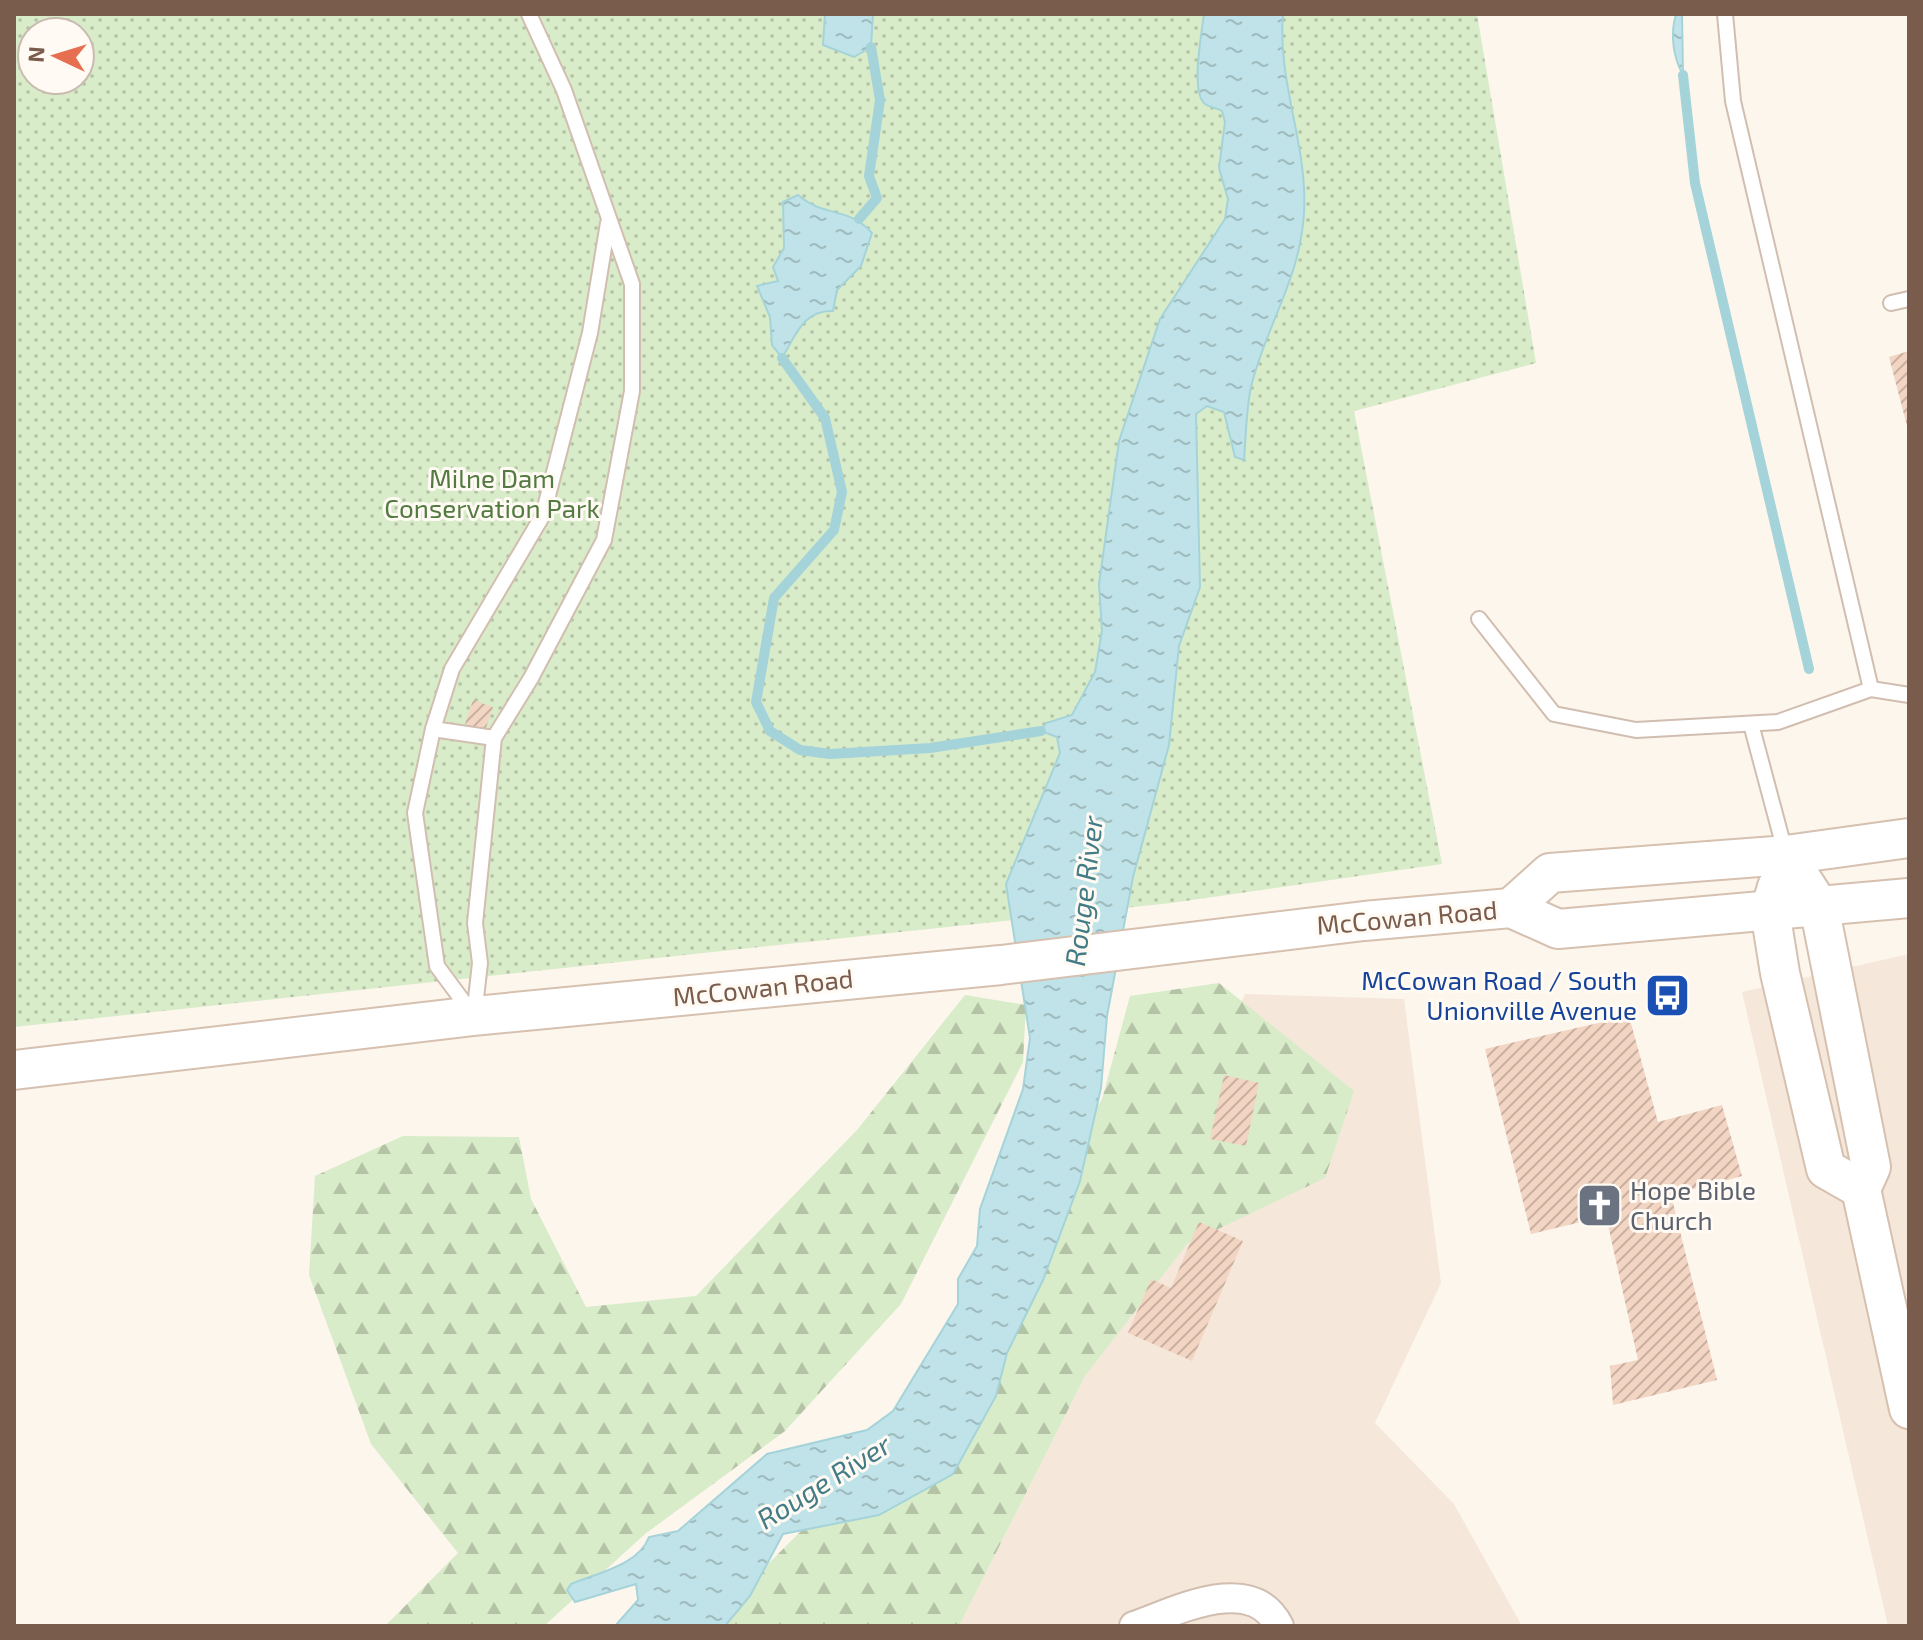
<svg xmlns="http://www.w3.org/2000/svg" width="1923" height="1640" font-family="'Exo 2',sans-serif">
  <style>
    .residential { fill: #f5e8da }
    .forest { fill: url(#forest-firs) }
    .park { fill: url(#park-dots); fill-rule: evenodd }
    .water { fill: url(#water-ripples); stroke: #a5d3da; stroke-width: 2 }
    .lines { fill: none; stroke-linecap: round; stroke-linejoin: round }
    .stream { stroke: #a5d3da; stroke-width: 10 }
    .building { fill: url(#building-hatch) }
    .lane-casing { stroke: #d1beb0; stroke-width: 18 }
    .street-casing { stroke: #d1beb0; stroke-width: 32 }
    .secondary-casing { stroke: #d6c0b0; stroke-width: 42 }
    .lane { stroke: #fff; stroke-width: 14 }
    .street { stroke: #fff; stroke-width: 28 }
    .secondary { stroke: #fff; stroke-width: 38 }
    .labels { text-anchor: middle; stroke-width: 6; stroke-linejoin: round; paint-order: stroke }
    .park-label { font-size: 26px; fill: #537a41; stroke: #fffaf3 }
    .street-label { font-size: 26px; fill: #7a5c4d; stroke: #fffaf3 }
    .transit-label { font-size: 26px; fill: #164399; stroke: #fffaf3; text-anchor: end }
    .worship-label { font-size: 26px; fill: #5b616d; stroke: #fffaf3; text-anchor: start }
    .water-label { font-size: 28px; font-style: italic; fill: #437c86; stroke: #fffaf3 }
  </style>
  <defs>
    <pattern id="forest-firs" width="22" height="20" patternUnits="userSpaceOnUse" patternTransform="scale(2)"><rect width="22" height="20" fill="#d8ecc9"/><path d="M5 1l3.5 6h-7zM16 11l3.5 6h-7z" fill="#b4c2a5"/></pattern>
    <pattern id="park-dots" width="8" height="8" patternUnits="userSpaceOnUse" patternTransform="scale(2)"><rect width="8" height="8" fill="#d8ecc9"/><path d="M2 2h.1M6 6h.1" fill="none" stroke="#b4c2a5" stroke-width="1.8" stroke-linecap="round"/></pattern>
    <pattern id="water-ripples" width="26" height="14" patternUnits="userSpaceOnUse" patternTransform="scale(2)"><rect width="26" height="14" fill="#bfe3e8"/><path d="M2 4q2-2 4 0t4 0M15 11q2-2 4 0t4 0" fill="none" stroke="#a0bbbe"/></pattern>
    <pattern id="building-hatch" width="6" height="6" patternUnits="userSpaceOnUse" patternTransform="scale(2)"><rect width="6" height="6" fill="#f3d5c3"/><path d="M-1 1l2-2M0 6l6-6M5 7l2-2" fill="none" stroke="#cab0a1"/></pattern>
  </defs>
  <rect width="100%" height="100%" fill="#fdf6ec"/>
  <!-- residential -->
  <g class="residential">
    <polygon points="1909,954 1909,1626 1888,1626 1742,992"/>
    <polygon points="1245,994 1404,999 1441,1283 1375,1423 1454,1504 1522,1626 959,1626 1085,1376"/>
  </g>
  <!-- forest -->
  <g class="forest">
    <polygon points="1219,983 1354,1091 1325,1178 1187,1244 1085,1376 959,1626 693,1626 752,1580 824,1508 1017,1242 1102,1099 1130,996"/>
    <polygon points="965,995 1026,1005 1023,1062 901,1304 785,1431 645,1534 544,1626 385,1626 458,1553 371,1444 309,1275 315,1176 403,1136 519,1137 531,1199 586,1307 696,1296 857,1130"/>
  </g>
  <!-- park -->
  <path class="park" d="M14 14H1477L1536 363 1354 411 1442 864 1171 903 14 1027ZM32 32H80V80H32Z"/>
  <!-- water -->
  <g class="water">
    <polygon points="825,14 873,14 871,47 854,57 823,45"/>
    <path d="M1204 14H1283C1277 82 1308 145 1304 213 1300 280 1266 325 1251 387 1246 410 1246 436 1244 460L1235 457 1224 412 1207 406 1196 414 1200 587 1179 646 1169 745 1133 877 1107 1016 1101 1088 1080 1181 1043 1280 1007 1353 996 1396 953 1474 879 1515 783 1534 750 1596 725 1626H615L638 1600 636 1584 575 1602 567 1590 571 1584C597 1573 639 1565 649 1537L678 1531 767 1454 867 1430 893 1411 958 1304V1279L977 1246 980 1209 1023 1089 1030 1038 1006 884 1060 753 1057 737 1041 731 1046 723 1072 715 1095 672 1102 631 1099 584 1119 441 1160 319 1225 219 1228 199 1219 168 1225 122 1222 111C1217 108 1209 107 1205 104 1190 92 1202 32 1204 14Z"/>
    <path d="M1676 14H1682L1683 75C1673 57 1670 34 1676 14Z"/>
    <path d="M798 195C825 218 848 206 872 233L861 266 837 290 833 311C803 310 796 335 782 358L772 345 770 317 757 286 778 281 773 267 784 248 783 202Z"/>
  </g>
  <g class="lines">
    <!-- stream -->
    <g class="stream">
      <polyline points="1683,75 1695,183 1809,669"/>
      <polyline points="859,219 877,198 869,176 880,100 871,47"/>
      <polyline points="782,358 825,418 842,492 834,530 774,598 756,702 770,731 800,750 830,754 930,748 1041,731"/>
    </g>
  </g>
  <!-- building -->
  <g class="building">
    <polygon points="1909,351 1909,430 1908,430 1889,357"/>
    <polygon points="473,700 493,707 485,731 465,724"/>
    <polygon points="1629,1016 1658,1122 1722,1105 1742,1176 1671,1195 1717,1380 1613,1405 1610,1366 1638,1360 1606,1216 1531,1234 1485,1049"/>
    <polygon points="1224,1075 1259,1083 1246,1146 1210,1139"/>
    <polygon points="1199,1222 1243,1241 1192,1361 1128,1333 1151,1279 1171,1288"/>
  </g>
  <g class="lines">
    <defs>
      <g id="lane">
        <polyline points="1725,14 1733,101 1871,689"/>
        <polyline points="1891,303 1909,299"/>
        <polyline points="1479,619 1554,714 1636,730 1778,722 1871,689 1909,695"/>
        <polyline points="1751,724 1786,855"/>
        <polyline points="433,729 494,738"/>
        <polyline points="471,1012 437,966 415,813 433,729 452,669 543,515 590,333 608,223"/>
        <polyline points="474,1016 480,963 475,923 494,738 531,678 604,540 632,391 632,284 564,90 529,14"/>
      </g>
      <path id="street" d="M1134 1626C1175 1612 1251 1571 1279 1626"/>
      <g id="secondary">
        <polyline points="1786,855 1819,906 1871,1167 1861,1189 1909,1409"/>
        <polyline points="1777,887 1770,911 1780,973 1826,1169 1861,1189"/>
        <polyline points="1511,908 1550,873 1786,855 1909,838"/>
        <polyline points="14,1070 474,1016 1001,965 1364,921 1511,908 1558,929 1909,898"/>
      </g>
    </defs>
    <!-- lane casing -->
    <use href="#lane" class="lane-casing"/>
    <!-- street casing -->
    <use href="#street" class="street-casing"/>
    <!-- secondary casing -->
    <use href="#secondary" class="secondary-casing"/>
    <!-- lane -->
    <use href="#lane" class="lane"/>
    <!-- street -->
    <use href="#street" class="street"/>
    <!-- secondary -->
    <use href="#secondary" class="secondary"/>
  </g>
  <!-- icons -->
  <defs>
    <symbol id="bus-square" viewBox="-11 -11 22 22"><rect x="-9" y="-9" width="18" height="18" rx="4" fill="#1a4fb4" stroke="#fffaf3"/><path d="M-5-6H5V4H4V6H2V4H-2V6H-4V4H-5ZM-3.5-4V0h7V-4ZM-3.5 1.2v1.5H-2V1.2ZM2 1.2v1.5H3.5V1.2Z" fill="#fff"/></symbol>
    <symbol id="church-square" viewBox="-11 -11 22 22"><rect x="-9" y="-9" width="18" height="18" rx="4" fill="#6b7280" stroke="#fffaf3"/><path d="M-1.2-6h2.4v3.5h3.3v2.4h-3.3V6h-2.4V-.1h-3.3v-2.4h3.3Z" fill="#fff"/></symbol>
  </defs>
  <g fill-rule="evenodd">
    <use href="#bus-square" x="1642" y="970" width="51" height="51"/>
    <use href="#church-square" x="1574" y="1180" width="51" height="51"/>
  </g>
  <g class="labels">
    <!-- park labels -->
    <g class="park-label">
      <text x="492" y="488">Milne Dam<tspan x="492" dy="30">Conservation Park</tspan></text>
    </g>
    <!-- street labels -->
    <g class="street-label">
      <text transform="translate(1407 918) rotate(-5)" y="9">McCowan Road</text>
      <text transform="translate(763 988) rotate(-6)" y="9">McCowan Road</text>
    </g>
    <!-- transit labels -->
    <g class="transit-label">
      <text x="1637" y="990">McCowan Road / South<tspan x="1637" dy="30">Unionville Avenue</tspan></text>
    </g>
    <!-- worship labels -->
    <g class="worship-label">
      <text x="1630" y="1200">Hope Bible<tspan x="1630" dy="30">Church</tspan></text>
    </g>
    <!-- water labels -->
    <g class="water-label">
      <text transform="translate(1084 891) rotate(-83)" y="10">Rouge River</text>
      <text transform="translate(824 1482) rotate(-32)" y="10">Rouge River</text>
    </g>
  </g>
  <!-- border -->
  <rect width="1923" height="1640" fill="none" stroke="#7a5c4d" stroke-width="32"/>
  <!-- north arrow -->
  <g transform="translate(56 56) rotate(274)"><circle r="38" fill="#fffaf3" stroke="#cabbb1" stroke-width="2"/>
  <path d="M0-6L14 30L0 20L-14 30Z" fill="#e76f51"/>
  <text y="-12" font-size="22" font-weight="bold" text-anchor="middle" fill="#7a5c4d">N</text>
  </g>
</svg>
